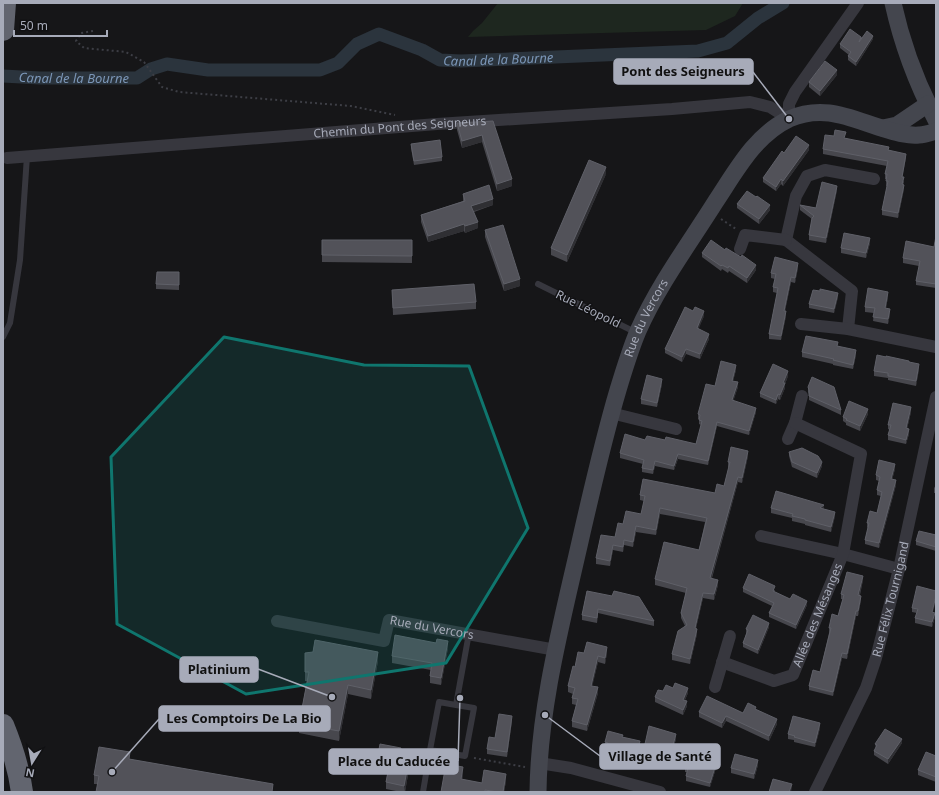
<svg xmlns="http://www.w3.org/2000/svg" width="939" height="795" font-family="'Noto Sans',sans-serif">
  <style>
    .green { fill: #1e271f }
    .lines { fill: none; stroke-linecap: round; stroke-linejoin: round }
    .canal { stroke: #2b343d; stroke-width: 13 }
    .path { stroke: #3d3e45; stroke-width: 2; stroke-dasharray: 2 3; stroke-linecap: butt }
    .lane { stroke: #37373e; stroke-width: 6 }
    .street { stroke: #37373e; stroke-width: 12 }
    .secondary { stroke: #44464e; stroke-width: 17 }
    .highway { stroke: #62656f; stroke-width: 22 }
    .wall { fill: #47474d }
    .shaded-wall { fill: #2f2f33 }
    .building { fill: #525259; stroke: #5f6068 }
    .marked { fill: #0f766e; fill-opacity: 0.2; stroke: #0f766e; stroke-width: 3; stroke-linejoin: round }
    .labels { text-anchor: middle; stroke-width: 3; stroke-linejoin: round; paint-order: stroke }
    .street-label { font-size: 12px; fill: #a7abb9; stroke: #111113 }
    .water-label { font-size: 13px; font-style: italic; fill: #7b96b7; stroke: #111113 }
    .leader { fill: none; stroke: #a7abb9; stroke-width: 1.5 }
    .callout-dot { fill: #a7abb9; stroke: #111113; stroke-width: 1.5 }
    .callout { fill: #a7abb9; stroke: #a7abb9; stroke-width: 1.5 }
    .callout-label { font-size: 13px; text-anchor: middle; font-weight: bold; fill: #111 }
  </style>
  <rect width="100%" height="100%" fill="#161618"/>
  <!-- green -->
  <polygon class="green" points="498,3 743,3 735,16 706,30 468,37 473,31 482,23"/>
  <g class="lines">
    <!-- canal -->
    <path class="canal" id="s1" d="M3 76 40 78H137L151 69 167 64 208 70H320L338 63 357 44 379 34 422 50 440 60 461 61 698 51 727 43 758 18 783 3"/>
    <!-- path -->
    <g class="path">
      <polyline points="93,31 81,33 76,41 84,48 126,52 144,62 162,87 179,92 351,106 395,115"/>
      <polyline points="721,219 736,229"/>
      <polyline points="474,758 525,767"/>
    </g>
    <!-- lane -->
    <g class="lane">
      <polyline points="538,284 637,333"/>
      <polyline points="3,337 10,323 20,260 27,156"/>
      <polyline points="456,705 474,708 465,756 430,750 439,702 456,705 469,633"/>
      <polyline points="423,792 430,750"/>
    </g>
    <!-- street -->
    <g class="street">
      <polyline points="789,119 789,104 795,92 858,3"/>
      <path id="s2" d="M7 158 437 124 672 109 750 102 770 107 789 119"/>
      <polyline points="786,240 796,196 807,176 825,170 874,179"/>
      <polyline points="786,240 852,291 848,329"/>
      <polyline points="740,249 745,235 786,240"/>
      <polyline points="801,324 848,329 936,347"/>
      <polyline points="611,413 676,429"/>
      <polyline points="788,439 795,423 802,396"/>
      <polyline points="761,536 843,554 899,569"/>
      <path id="s3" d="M277 621 384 641 389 620 556 650"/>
      <path id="s4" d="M722 662 774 681 793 675 843 554 861 454 795 423"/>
      <polyline points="715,687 730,636"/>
      <polyline points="539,763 571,768 660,792"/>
      <path id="s5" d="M815 792 866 688 876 658 899 569 936 397"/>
    </g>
    <!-- secondary -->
    <g class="secondary">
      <path d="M893 3C902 44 916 82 936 120"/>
      <polyline points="883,128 897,125 928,104"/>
      <path id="s6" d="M538 792C539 705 563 618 582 533 593 485 604 437 618 390 624 370 630 350 638 331 659 284 689 244 716 201 736 171 755 135 789 119 826 103 853 120 888 130 898 133 908 136 919 135 925 135 930 133 936 131"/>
    </g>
    <!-- highway -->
    <g class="highway">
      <polyline points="3,30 5,3"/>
      <path d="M3 725C12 747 19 769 22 792"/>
    </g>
  </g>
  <!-- wall -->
  <g class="wall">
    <polygon points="861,37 873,39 856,66 848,60 848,56 849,55 840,48 840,44"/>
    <polygon points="837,75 820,96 809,87 809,82"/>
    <polygon points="493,121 512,186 497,191 482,142 462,148 457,130 457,123"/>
    <polygon points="845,138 889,150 906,158 902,177 904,182 903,185 904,189 898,218 882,215 882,210 887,186 886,186 886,179 885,179 885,174 887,166 823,154 823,149"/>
    <polygon points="411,144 442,157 442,161 414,165 411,148"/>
    <polygon points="809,150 783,186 781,184 776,191 763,182 763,178 784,153"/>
    <polygon points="606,174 567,262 551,255 551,248"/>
    <polygon points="837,190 826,243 809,240 809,235 812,219 800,210 800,205 816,208"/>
    <polygon points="463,194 493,205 474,212 478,228 465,233 464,231 428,242 421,222 421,215 463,201"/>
    <polygon points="737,204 770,210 759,224 737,208"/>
    <polygon points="485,230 520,286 504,291 485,237"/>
    <polygon points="936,236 936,288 916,285 916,281 919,266 903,263 903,258 934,247"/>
    <polygon points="322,240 412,240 412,263 322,262"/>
    <polygon points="870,243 866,258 841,253 841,248"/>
    <polygon points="725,250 756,270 747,283 729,271 728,273 722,269 721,271 702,257 702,253"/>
    <polygon points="798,268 795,283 791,282 785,311 786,316 781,340 769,339 769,334 777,293 773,292 773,287 775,279 771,278 771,273"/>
    <polygon points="179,272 179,290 156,289 156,284"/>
    <polygon points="392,290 476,302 476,309 393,315"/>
    <polygon points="838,297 834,313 809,308 809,304"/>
    <polygon points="888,297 886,308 890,314 888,324 873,321 874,313 865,312 865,307"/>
    <polygon points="704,316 698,329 709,339 700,359 686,354 682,362 665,353 665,349"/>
    <polygon points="838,346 856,355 853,369 833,365 833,364 802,357 802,352"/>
    <polygon points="909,362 919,369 916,386 888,380 888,378 874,376 874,371"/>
    <polygon points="736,370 733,381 738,387 733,401 756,412 749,435 717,426 708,465 678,459 674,470 655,466 653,474 642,472 642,468 643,464 620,458 620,453 645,440 665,440 696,444 701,425 699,424 699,419 698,419 698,414 715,386"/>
    <polygon points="788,376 785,384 785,388 780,400 778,399 776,404 760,397 760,393"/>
    <polygon points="662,384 657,407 641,404 641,399"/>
    <polygon points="808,387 841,410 841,415 809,400 809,394 808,392"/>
    <polygon points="911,412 907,429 909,434 906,444 888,440 888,435 890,430 888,429 888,425"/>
    <polygon points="868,414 860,431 846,425 846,423 843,421 843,417"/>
    <polygon points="789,452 822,466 817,478 792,467 789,456"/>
    <polygon points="748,456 742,483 738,482 712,578 718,585 714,600 703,598 696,628 697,634 690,664 672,660 672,654 685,626 681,618 681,613 686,593 655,585 655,579 699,550 705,522 660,514 656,535 636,532 633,547 624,545 623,552 613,550 610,566 596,564 596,558 615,537 623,524 641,514 644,501 640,500 640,495 715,493 724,486 729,467 728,467 728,462"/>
    <polygon points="895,469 892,480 896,485 879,548 865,544 865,540 868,528 867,527 867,523 877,513 881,496 877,495 877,490 879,481 876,480 876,475"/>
    <polygon points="936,485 936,493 934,493 934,488"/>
    <polygon points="771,508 824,509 835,516 831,532 805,525 805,524 792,521 792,518 771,513"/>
    <polygon points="936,535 936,551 916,545 916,541"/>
    <polygon points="863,580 860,595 861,600 858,616 856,616 847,659 842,658 833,696 809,690 809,686 820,672 829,633 829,628 838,616 843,599 841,599 841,594"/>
    <polygon points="743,588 775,590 774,592 790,599 807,605 796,629 769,617 769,613 772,606 743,592"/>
    <polygon points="587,591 654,621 654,626 598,613 597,623 582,620 582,615"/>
    <polygon points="912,608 933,612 935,617 932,627 915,623 915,618 917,613 912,612"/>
    <polygon points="769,627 758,654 743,647 743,643 746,634 746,629"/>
    <polygon points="448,648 441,685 430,683 430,676 431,670 392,663 392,656"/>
    <polygon points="305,653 378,661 371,699 348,694 339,741 299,733 299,724 307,681 305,681"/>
    <polygon points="584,653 607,653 605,664 598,662 592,686 598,693 587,731 572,727 572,721 576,705 572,704 572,698 573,694 568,692 568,686 575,667"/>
    <polygon points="673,688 688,693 685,700 687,706 683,715 655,702 655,697 663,691"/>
    <polygon points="756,710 777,724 769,741 726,721 722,728 699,717 699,712 743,713"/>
    <polygon points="512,721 507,757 487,754 487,749 495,738"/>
    <polygon points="820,728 815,747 794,742 794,740 788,739 788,734"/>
    <polygon points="623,737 640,746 636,760 628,758 626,763 605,757 605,753 607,747 605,747 605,742"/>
    <polygon points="676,739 672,753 663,751 662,754 645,749 645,744"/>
    <polygon points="902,743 888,764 874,755 874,751 876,748 875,744"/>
    <polygon points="401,754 410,763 405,792 401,792 386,789 386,782 388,769 377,767 377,760"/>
    <polygon points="936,756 936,782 918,775 918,770"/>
    <polygon points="705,757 717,765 710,787 686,781 686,776 687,772 685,772 685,767"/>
    <polygon points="130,759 273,792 94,784 94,775"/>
    <polygon points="758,765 754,779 731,773 731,768"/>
    <polygon points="463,774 462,780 482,783 506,781 504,792 441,792"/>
  </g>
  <!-- shaded-wall -->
  <g class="shaded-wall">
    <polygon points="873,36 873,39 856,66 856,62"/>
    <polygon points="837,70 837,75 820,96 820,91"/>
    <polygon points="482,135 482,142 462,148 462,141"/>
    <polygon points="809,145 809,150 783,186 783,181"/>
    <polygon points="906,154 906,158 902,181 902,177"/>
    <polygon points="606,167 606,174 567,262 567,255"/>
    <polygon points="512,179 512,186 497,191 497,184"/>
    <polygon points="781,179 781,184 776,191 776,187"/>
    <polygon points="904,185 904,189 898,218 898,213"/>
    <polygon points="837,186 837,190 826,243 826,238"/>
    <polygon points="493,199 493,205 471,212 471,206"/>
    <polygon points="770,205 770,210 759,224 759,219"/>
    <polygon points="478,222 478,228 465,233 465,226"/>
    <polygon points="464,224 464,231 428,242 428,236"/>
    <polygon points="870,238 870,243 866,258 866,253"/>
    <polygon points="798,263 798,268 795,283 795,278"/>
    <polygon points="756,265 756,270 747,283 747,278"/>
    <polygon points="791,277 791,282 784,315 784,311"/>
    <polygon points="520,279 520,286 504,291 504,284"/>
    <polygon points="888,292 888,297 885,313 885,308"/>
    <polygon points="838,293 838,297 834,313 834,309"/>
    <polygon points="890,309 890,314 888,324 888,319"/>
    <polygon points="704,311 704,316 697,333 697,328"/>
    <polygon points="786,311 786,316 781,340 781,336"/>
    <polygon points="709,334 709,339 700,359 700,354"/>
    <polygon points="686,349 686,354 682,362 682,357"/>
    <polygon points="856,350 856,355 853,369 853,365"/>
    <polygon points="919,364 919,369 916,386 916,381"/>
    <polygon points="736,365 736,370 732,385 732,381"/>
    <polygon points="788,371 788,376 785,384 785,388 780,400 780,395 783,383"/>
    <polygon points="662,379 662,384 657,407 657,403"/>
    <polygon points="738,382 738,387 732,405 732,400"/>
    <polygon points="778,394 778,399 776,404 776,400"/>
    <polygon points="911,407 911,412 906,433 906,428"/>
    <polygon points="756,408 756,412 749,435 749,431"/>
    <polygon points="868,409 868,414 860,431 860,426"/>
    <polygon points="717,422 717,426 708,465 708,461"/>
    <polygon points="909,429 909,434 906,444 906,440"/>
    <polygon points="748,451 748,456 742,483 742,478"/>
    <polygon points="678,454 678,459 674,470 674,466"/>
    <polygon points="655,461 655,466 653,474 653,470"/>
    <polygon points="822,462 822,466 817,478 817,473"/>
    <polygon points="895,464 895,469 891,484 891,479"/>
    <polygon points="738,477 738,482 710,583 710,578"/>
    <polygon points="896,480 896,485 879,548 879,543"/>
    <polygon points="824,505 824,510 820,508"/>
    <polygon points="660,508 660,514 656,535 656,530"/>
    <polygon points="835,512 835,516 831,532 831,527"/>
    <polygon points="636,526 636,532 633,547 633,542"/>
    <polygon points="624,540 624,545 623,552 623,547"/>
    <polygon points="613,545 613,550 610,566 610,561"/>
    <polygon points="863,576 863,580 858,600 858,595"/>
    <polygon points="718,580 718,585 714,600 714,594"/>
    <polygon points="703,593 703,598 695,633 695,628"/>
    <polygon points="861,596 861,600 858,616 858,611"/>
    <polygon points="936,596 936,601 932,616 932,612"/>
    <polygon points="807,601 807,605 796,629 796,625"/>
    <polygon points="598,609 598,613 597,623 597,618"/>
    <polygon points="856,611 856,616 847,659 847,654"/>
    <polygon points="935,613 935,617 932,627 932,622"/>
    <polygon points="769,623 769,627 758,654 758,650"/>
    <polygon points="697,629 697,634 690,664 690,659"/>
    <polygon points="448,641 448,648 441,685 441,678"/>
    <polygon points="607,647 607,653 605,664 605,658"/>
    <polygon points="378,652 378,661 371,699 371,690"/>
    <polygon points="842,653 842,658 833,696 833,692"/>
    <polygon points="598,656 598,662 591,692 591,686"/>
    <polygon points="348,685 348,694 339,741 339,731"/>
    <polygon points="598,687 598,693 587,731 587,725"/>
    <polygon points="688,688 688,693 683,704 683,700"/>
    <polygon points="687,701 687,706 683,715 683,710"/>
    <polygon points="512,716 512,721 507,757 507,752"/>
    <polygon points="726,716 726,721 722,728 722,723"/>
    <polygon points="777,719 777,724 769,741 769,736"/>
    <polygon points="820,723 820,728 815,747 815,743"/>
    <polygon points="676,734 676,739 672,753 672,749"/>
    <polygon points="902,739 902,743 888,764 888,759"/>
    <polygon points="640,741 640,746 636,760 636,756"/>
    <polygon points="410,755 410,763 405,792 404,786"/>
    <polygon points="758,760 758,765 754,779 754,774"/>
    <polygon points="717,761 717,765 710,787 710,783"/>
    <polygon points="463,767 463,774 461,787 461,779"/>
    <polygon points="506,774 506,781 504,792 503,792"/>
    <polygon points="792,784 792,788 791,792 789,792"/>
  </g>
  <!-- building -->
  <g class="building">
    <polygon points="850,29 861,37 859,42 867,31 873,36 856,62 848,56 851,52 840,44"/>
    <polygon points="825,61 837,70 820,91 809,82"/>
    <polygon points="493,121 512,179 497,184 482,135 462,141 457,123"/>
    <polygon points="835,130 846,132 844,138 889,147 888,150 906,154 902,177 904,177 902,184 904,185 898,213 882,210 888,181 886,181 887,174 885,174 888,161 823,149 825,135 834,136"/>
    <polygon points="796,136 809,145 783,181 781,179 776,187 763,178 782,151 784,153"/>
    <polygon points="440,140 442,157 414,161 411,144"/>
    <polygon points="589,160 606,167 567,255 551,248"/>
    <polygon points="822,182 837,186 826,238 809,235 812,218 814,216 800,205 816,208"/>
    <polygon points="489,185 493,199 471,206 478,222 465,226 464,224 428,236 421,215 465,201 463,194"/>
    <polygon points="747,191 756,197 757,196 770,205 759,219 737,204"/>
    <polygon points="503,225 520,279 504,284 485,230"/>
    <polygon points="844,233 870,238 866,253 841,248"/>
    <polygon points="936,236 936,284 916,281 920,261 903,258 906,241 934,247"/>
    <polygon points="322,240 412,240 412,256 322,255"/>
    <polygon points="711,240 725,250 726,248 741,257 742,255 756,265 747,278 729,266 728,268 722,265 721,266 702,253"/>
    <polygon points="775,257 798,263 795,278 791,277 784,311 786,311 781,336 769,334 778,288 773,287 776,274 771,273"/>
    <polygon points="157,272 179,272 179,285 156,284"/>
    <polygon points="474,284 476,302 393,308 392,290"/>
    <polygon points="868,288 888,292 885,308 890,309 888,319 873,317 875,308 865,307"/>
    <polygon points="820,289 838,293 834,309 809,304 813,290 820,291"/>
    <polygon points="685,307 693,311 695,307 704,311 697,328 709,334 700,354 686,349 682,357 665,349"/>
    <polygon points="806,336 838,342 837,346 856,350 853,365 833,360 834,359 802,352"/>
    <polygon points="877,355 886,357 886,356 909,361 909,362 919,364 916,381 888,376 888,373 874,371"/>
    <polygon points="721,361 736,365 732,381 738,382 732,400 756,408 749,431 717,422 708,461 678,454 674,466 655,461 653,470 642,468 644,460 620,453 625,434 645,440 647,436 665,440 666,437 696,444 702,421 699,420 700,415 698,414 706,384 715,386"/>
    <polygon points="773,364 788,371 783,383 785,383 780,395 778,394 776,400 760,393"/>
    <polygon points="647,375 662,379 657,403 641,399"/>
    <polygon points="812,377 834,387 841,410 809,396 809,390 808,387"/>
    <polygon points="849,401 868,409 860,426 846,420 847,419 843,417"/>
    <polygon points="893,403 911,407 906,428 909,429 906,440 888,435 891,425 888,425"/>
    <polygon points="731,447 748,451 742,478 738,477 710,578 718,580 714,594 703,593 695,628 697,629 690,659 672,654 678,631 687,625 681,613 687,588 655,579 664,542 699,550 707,518 660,508 656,530 636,526 633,542 624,540 623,547 613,545 610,561 596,558 601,535 615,537 618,523 623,524 626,511 641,514 645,496 640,495 643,479 715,493 717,484 724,486 730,462 728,462"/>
    <polygon points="802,448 818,456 822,462 817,473 792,462 789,452"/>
    <polygon points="879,460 895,464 891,479 896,480 879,543 865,540 869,523 867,523 870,511 877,513 882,492 877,490 880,477 876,475"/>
    <polygon points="776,491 824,505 820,508 835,512 831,527 805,520 805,519 792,516 793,514 771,508"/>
    <polygon points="919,531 936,535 936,547 916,541"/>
    <polygon points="847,572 863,576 858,595 861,596 858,611 856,611 847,654 842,653 833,692 809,686 813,670 820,672 831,628 829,628 832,614 838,616 844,595 841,594"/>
    <polygon points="749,574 775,586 773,591 790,599 793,594 807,601 796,625 769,613 774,603 743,588"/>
    <polygon points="917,586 936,591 936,596 932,612 935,613 932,622 915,618 918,609 912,608"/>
    <polygon points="587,591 612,596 614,591 639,597 654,621 598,609 597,618 582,615"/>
    <polygon points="753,615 769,623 758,650 743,643 748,630 746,629"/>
    <polygon points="395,635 436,643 437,639 448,641 441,678 430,676 432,663 392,656"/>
    <polygon points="315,640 378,652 371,690 348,685 339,731 299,724 309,672 305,672 305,653 313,652"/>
    <polygon points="587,642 607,647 605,658 598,656 591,686 598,687 587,725 572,721 578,699 572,698 575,688 568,686 573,666 575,667 578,652 584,653"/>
    <polygon points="675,683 688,688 683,700 687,701 683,710 655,697 658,690 663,691 666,685 673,688"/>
    <polygon points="707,696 743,713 748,703 756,707 755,709 777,719 769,736 726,716 722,723 699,712"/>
    <polygon points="499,714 512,716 507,752 487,749 489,737 495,738"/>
    <polygon points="793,716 820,723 815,743 794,737 795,736 788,734"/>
    <polygon points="649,726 676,734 672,749 663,746 662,749 645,744"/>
    <polygon points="885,729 902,739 888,759 874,751 877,745 875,744"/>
    <polygon points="608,731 623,735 622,737 640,741 636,756 628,753 626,758 605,753 608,743 605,742"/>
    <polygon points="380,744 401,748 400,754 410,755 404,786 386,782 390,762 377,760"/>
    <polygon points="99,747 130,752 129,759 273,784 272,792 96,792 99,776 94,775"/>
    <polygon points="690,750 705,755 704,757 717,761 710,783 686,776 688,768 685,767"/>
    <polygon points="926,752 936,756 936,777 918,770"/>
    <polygon points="735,754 758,760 754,774 731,768"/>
    <polygon points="446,764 463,767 461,779 482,783 484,770 506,774 503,792 498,792 485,790 485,792 441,792"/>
    <polygon points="773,779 792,784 789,792 769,792"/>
  </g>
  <!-- marked area -->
  <path class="marked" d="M224 337 364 365 469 366 528 528 446 663 246 694 117 624 111 457Z"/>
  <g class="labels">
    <!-- street labels -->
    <g class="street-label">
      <text dy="4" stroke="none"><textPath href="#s2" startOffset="394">Chemin du Pont des Seigneurs</textPath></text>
      <text transform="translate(588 309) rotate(26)" y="4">Rue Léopold</text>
      <text dy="4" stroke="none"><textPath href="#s6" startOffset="488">Rue du Vercors</textPath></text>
      <text dy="4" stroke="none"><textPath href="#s5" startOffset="208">Rue Félix Tournigand</textPath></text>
      <text dy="4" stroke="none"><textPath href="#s4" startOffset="140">Allée des Mésanges</textPath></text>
      <text dy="4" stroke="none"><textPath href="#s3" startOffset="174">Rue du Vercors</textPath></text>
    </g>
    <!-- water labels -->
    <g class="water-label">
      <text dy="5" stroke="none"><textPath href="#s1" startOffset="516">Canal de la Bourne</textPath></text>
      <text dy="5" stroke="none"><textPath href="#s1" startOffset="71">Canal de la Bourne</textPath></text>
    </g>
  </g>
  <!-- callouts -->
  <path class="leader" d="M789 119L753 72M332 697L258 669M112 772L159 719M545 715L600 756M460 698L458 761"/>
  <g class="callout-dot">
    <circle cx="789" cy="119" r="4"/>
    <circle cx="332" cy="697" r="4"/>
    <circle cx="112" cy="772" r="4"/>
    <circle cx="545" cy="715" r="4"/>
    <circle cx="460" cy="698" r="4"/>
  </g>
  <g class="callout">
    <rect x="614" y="59" width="139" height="25" rx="4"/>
    <rect x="180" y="657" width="78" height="25" rx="4"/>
    <rect x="159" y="706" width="171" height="25" rx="4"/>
    <rect x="600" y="744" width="120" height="25" rx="4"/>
    <rect x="329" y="749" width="129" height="25" rx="4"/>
  </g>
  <g class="callout-label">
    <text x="683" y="76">Pont des Seigneurs</text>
    <text x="219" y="674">Platinium</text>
    <text x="244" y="723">Les Comptoirs De La Bio</text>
    <text x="660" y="761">Village de Santé</text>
    <text x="394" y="766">Place du Caducée</text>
  </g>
  <!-- border -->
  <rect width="939" height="795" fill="none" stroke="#a7abb9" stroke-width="8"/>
  <!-- north arrow -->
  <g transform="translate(32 763) rotate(191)" stroke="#111113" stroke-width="3" paint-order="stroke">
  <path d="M0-3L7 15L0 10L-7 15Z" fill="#a7abb9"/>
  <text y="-6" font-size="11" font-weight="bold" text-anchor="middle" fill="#a7abb9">N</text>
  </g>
  <!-- scale -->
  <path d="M14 30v6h93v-6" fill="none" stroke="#a7abb9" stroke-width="2"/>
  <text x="20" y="30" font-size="12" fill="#a7abb9" stroke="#111113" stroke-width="3" paint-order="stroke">50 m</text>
</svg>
